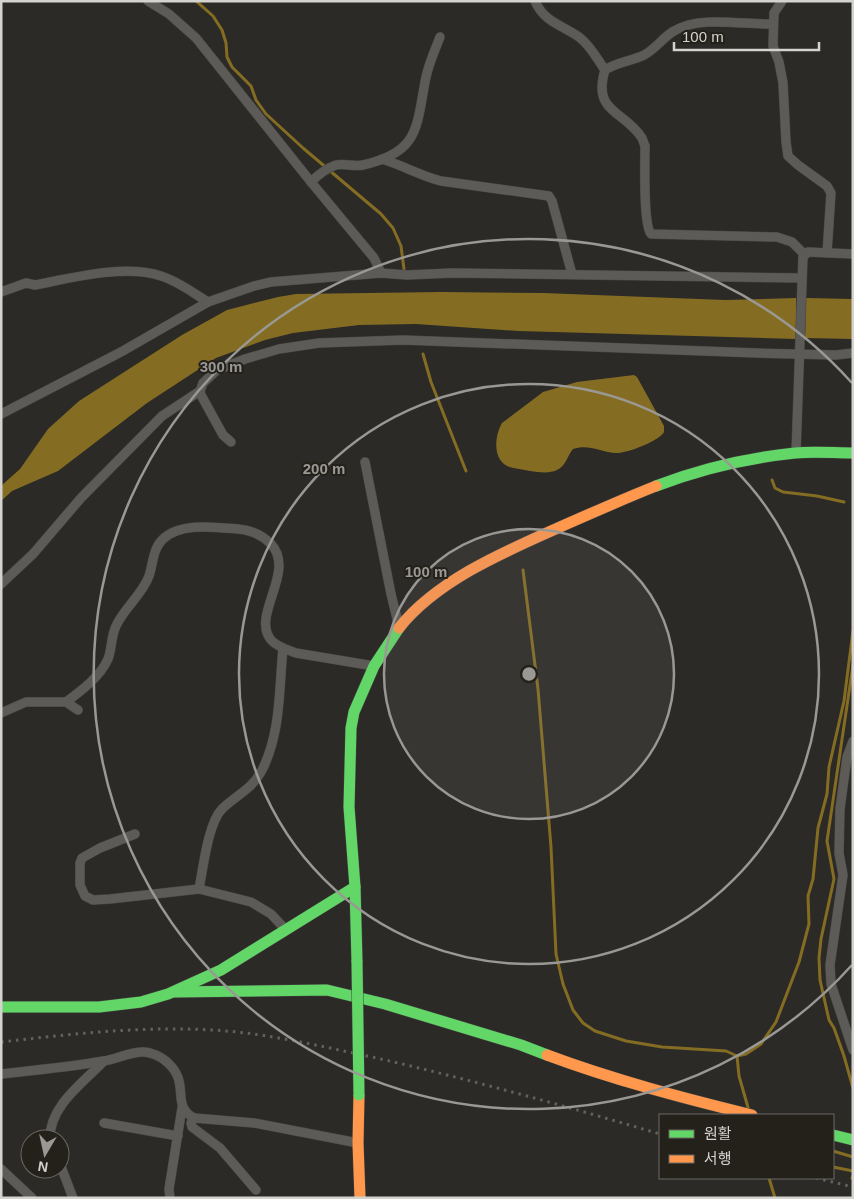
<svg xmlns="http://www.w3.org/2000/svg" width="854" height="1199" font-family="Arial,'Noto Sans KR',sans-serif">
  <style>
    .water { fill: #846d23 }
    .lines { fill: none; stroke-linecap: round; stroke-linejoin: round }
    .stream { stroke: #846d23; stroke-width: 3 }
    .street-casing { stroke: #454542; stroke-width: 10 }
    .fast-casing { stroke: #454542; stroke-width: 12 }
    .slow-casing { stroke: #454542; stroke-width: 12 }
    .street { stroke: #5c5b58; stroke-width: 9 }
    .fast { stroke: #63d668; stroke-width: 11 }
    .slow { stroke: #ff974d; stroke-width: 11 }
    .rail { stroke: #62615f; stroke-width: 3; stroke-dasharray: 2.5 5; stroke-linecap: butt }
    .fast-bridge-casing { stroke: #454542; stroke-width: 12; stroke-linecap: butt }
    .fast-bridge { stroke: #63d668; stroke-width: 11 }
    .ring { fill: none; stroke: #9a9894; stroke-width: 2.5 }
    .centre { fill: #9a9894; stroke: #23211a; stroke-width: 2.5 }
    .ring-label { font-size: 15px; text-anchor: middle; font-weight: bold; fill: #9a9894; stroke: #23211a; stroke-width: 4; stroke-linejoin: round; paint-order: stroke }
  </style>
  <rect width="100%" height="100%" fill="#2b2a26"/>
  <!-- water -->
  <g class="water">
    <polygon points="441,292 543,293 725,300 796,298 796,339 519,331 416,324 359,325 293,333 265,340 216,358 147,403 58,471 12,491 1,501 1,486 20,469 48,429 79,401 182,335 227,310 278,297 296,294"/>
    <polygon points="806,298 853,299 853,339 805,338"/>
    <path d="M634 375 637 377 664 426V432C659 441 626 454 615 453 600 452 589 444 573 449 567 456 566 466 557 470 548 474 539 472 530 471 523 469 514 469 507 466 492 458 495 435 502 423L543 392 577 382Z"/>
  </g>
  <g class="lines">
    <!-- stream -->
    <g class="stream">
      <polyline points="196,1 213,16 222,30 226,43 227,57 232,67 251,86 256,100 266,114 303,148 381,214 393,228 401,246 404,269"/>
      <polyline points="423,354 431,382 466,471"/>
      <polyline points="772,480 775,488 783,492 817,496 844,502"/>
      <polyline points="523,570 538,689 551,847 556,954 563,984 573,1010 583,1023 595,1031 626,1041 662,1047 726,1051 737,1056"/>
      <polyline points="853,665 827,841 834,879 821,939 819,958 820,980 829,1020 834,1028 844,1056 853,1088"/>
      <polyline points="749,1111 739,1076 737,1056 746,1054 761,1044 776,1022 799,962 809,924 808,896 813,879 818,828 827,794 829,767 844,701 853,631"/>
      <polyline points="833,1151 853,1157"/>
      <polyline points="833,1167 853,1171"/>
      <polyline points="769,1178 775,1198"/>
      <polyline points="852,1178 853,1176"/>
    </g>
    <defs>
      <g id="street">
        <polyline points="148,1 169,14 196,38 311,182 374,258 381,273"/>
        <path d="M535 1C544 22 562 25 579 37 591 46 597 59 605 70"/>
        <polyline points="782,1 774,13 773,46 779,62 783,83 786,142 788,156 798,165 827,186 831,193 827,253"/>
        <path d="M773 24C744 25 700 15 674 31 663 37 656 49 644 55 632 61 617 62 605 70 592 113 624 110 642 138L645 146C645 162 643 224 651 234L777 237 792 242 805 255"/>
        <path d="M382 159C402 165 421 176 441 181L549 196 552 201 572 274"/>
        <path d="M311 182C318 175 327 168 336 165 344 163 354 167 363 165 421 152 416 126 426 77 429 63 435 50 440 37"/>
        <path d="M1 292 26 283 35 285C71 278 125 264 161 276 178 281 193 293 208 302"/>
        <polyline points="1,414 121,352 208,302 254,286 271,282 381,273 407,275 452,273 802,278"/>
        <polyline points="231,442 223,435 201,395 200,391 203,383 217,370 245,359 279,349 319,343 403,340 757,353 836,355 853,353"/>
        <polyline points="796,453 803,256 808,252 853,254"/>
        <polyline points="365,462 391,594 399,627"/>
        <polyline points="1,584 33,554 81,498 162,416 200,391"/>
        <path d="M66 702C81 691 100 677 108 659 112 649 111 636 116 626 124 608 142 595 149 576 153 564 153 549 162 540 179 522 215 527 238 529 251 530 262 535 271 544 297 572 249 617 272 641 278 647 288 650 296 653L374 666"/>
        <polyline points="1,713 26,702 66,702 78,710"/>
        <polyline points="853,741 847,757 840,809 839,853 843,875 830,965 831,984 853,1050"/>
        <polyline points="135,834 100,848 82,858 80,863 80,885 85,896 93,900 110,899 199,889 251,902 271,914 286,930"/>
        <path d="M199 889C203 869 208 823 222 809 235 796 252 789 261 772 281 735 279 689 283 648"/>
        <path d="M1 1074C35 1070 70 1067 104 1061 116 1059 128 1053 141 1052 150 1051 162 1057 168 1063 191 1084 170 1105 194 1118L254 1123 358 1143"/>
        <polyline points="194,1118 191,1123 192,1127 220,1148 256,1190"/>
        <polyline points="104,1123 178,1136"/>
        <path d="M50 1139C49 1106 84 1082 104 1061"/>
        <polyline points="60,1164 73,1198"/>
        <polyline points="1,1169 32,1198"/>
        <polyline points="170,1198 169,1189 182,1108"/>
      </g>
      <g id="fast">
        <path d="M656 486C700 469 747 458 795 453 814 451 834 453 853 453"/>
        <polyline points="357,962 355,887 349,807 351,728 354,712 374,666 399,628"/>
        <polyline points="174,992 327,990 385,1004 521,1045 547,1055"/>
        <polyline points="1,1007 99,1007 141,1002 168,994 221,970 355,887"/>
        <polyline points="833,1135 853,1140"/>
      </g>
      <g id="slow">
        <path d="M399 628C437 580 506 551 560 527 592 513 623 499 656 486"/>
        <path d="M547 1055C614 1080 683 1098 752 1115"/>
        <polyline points="359,1095 358,1143 360,1198"/>
      </g>
    </defs>
    <!-- street casing -->
    <use href="#street" class="street-casing"/>
    <!-- fast casing -->
    <use href="#fast" class="fast-casing"/>
    <!-- slow casing -->
    <use href="#slow" class="slow-casing"/>
    <!-- street -->
    <use href="#street" class="street"/>
    <!-- fast -->
    <use href="#fast" class="fast"/>
    <!-- slow -->
    <use href="#slow" class="slow"/>
    <!-- rail -->
    <g class="rail">
      <path d="M1 1042C72 1034 140 1026 212 1030 267 1033 319 1046 372 1057 469 1079 565 1106 660 1134"/>
      <polyline points="816,1178 853,1187"/>
    </g>
    <defs>
      <polyline id="fast-bridge" points="357,962 359,1095"/>
    </defs>
    <!-- fast-bridge casing -->
    <use href="#fast-bridge" class="fast-bridge-casing"/>
    <!-- fast-bridge -->
    <use href="#fast-bridge" class="fast-bridge"/>
  </g>
  <!-- distance rings -->
  <circle cx="529" cy="674" r="145" fill="#9a9894" fill-opacity=".12"/>
  <g class="ring">
    <circle cx="529" cy="674" r="145"/>
    <circle cx="529" cy="674" r="290"/>
    <path d="M852 965A435 435 0 1 1 852 383"/>
  </g>
  <circle cx="529" cy="674" r="8" class="centre"/>
  <g class="ring-label">
    <text x="221" y="372">300 m</text>
    <text x="324" y="474">200 m</text>
    <text x="426" y="577">100 m</text>
  </g>
  <!-- border -->
  <rect width="854" height="1199" fill="none" stroke="#d5d3cf" stroke-width="5"/>
  <!-- legend -->
  <rect x="659" y="1114" width="175" height="65" fill="#23211a" stroke="#6a6862"/>
  <rect x="669" y="1130" width="25" height="8" fill="#63d668" stroke="#6a6862"/>
  <text x="704" y="1139" font-size="15" fill="#d5d3cf">원활</text>
  <rect x="669" y="1155" width="25" height="8" fill="#ff974d" stroke="#6a6862"/>
  <text x="704" y="1164" font-size="15" fill="#d5d3cf">서행</text>
  <!-- north arrow -->
  <g transform="translate(45 1154) rotate(189)"><circle r="24" fill="#23211a" stroke="#6a6862"/>
  <path d="M0-4L9 19L0 12L-9 19Z" fill="#9a9894"/>
  <text y="-8" font-size="14" font-weight="bold" text-anchor="middle" fill="#d5d3cf">N</text>
  </g>
  <!-- scale -->
  <path d="M674 42v8h145v-8" fill="none" stroke="#d5d3cf" stroke-width="2.5"/>
  <text x="682" y="42" font-size="15" fill="#d5d3cf" stroke="#23211a" stroke-width="4" paint-order="stroke">100 m</text>
</svg>
